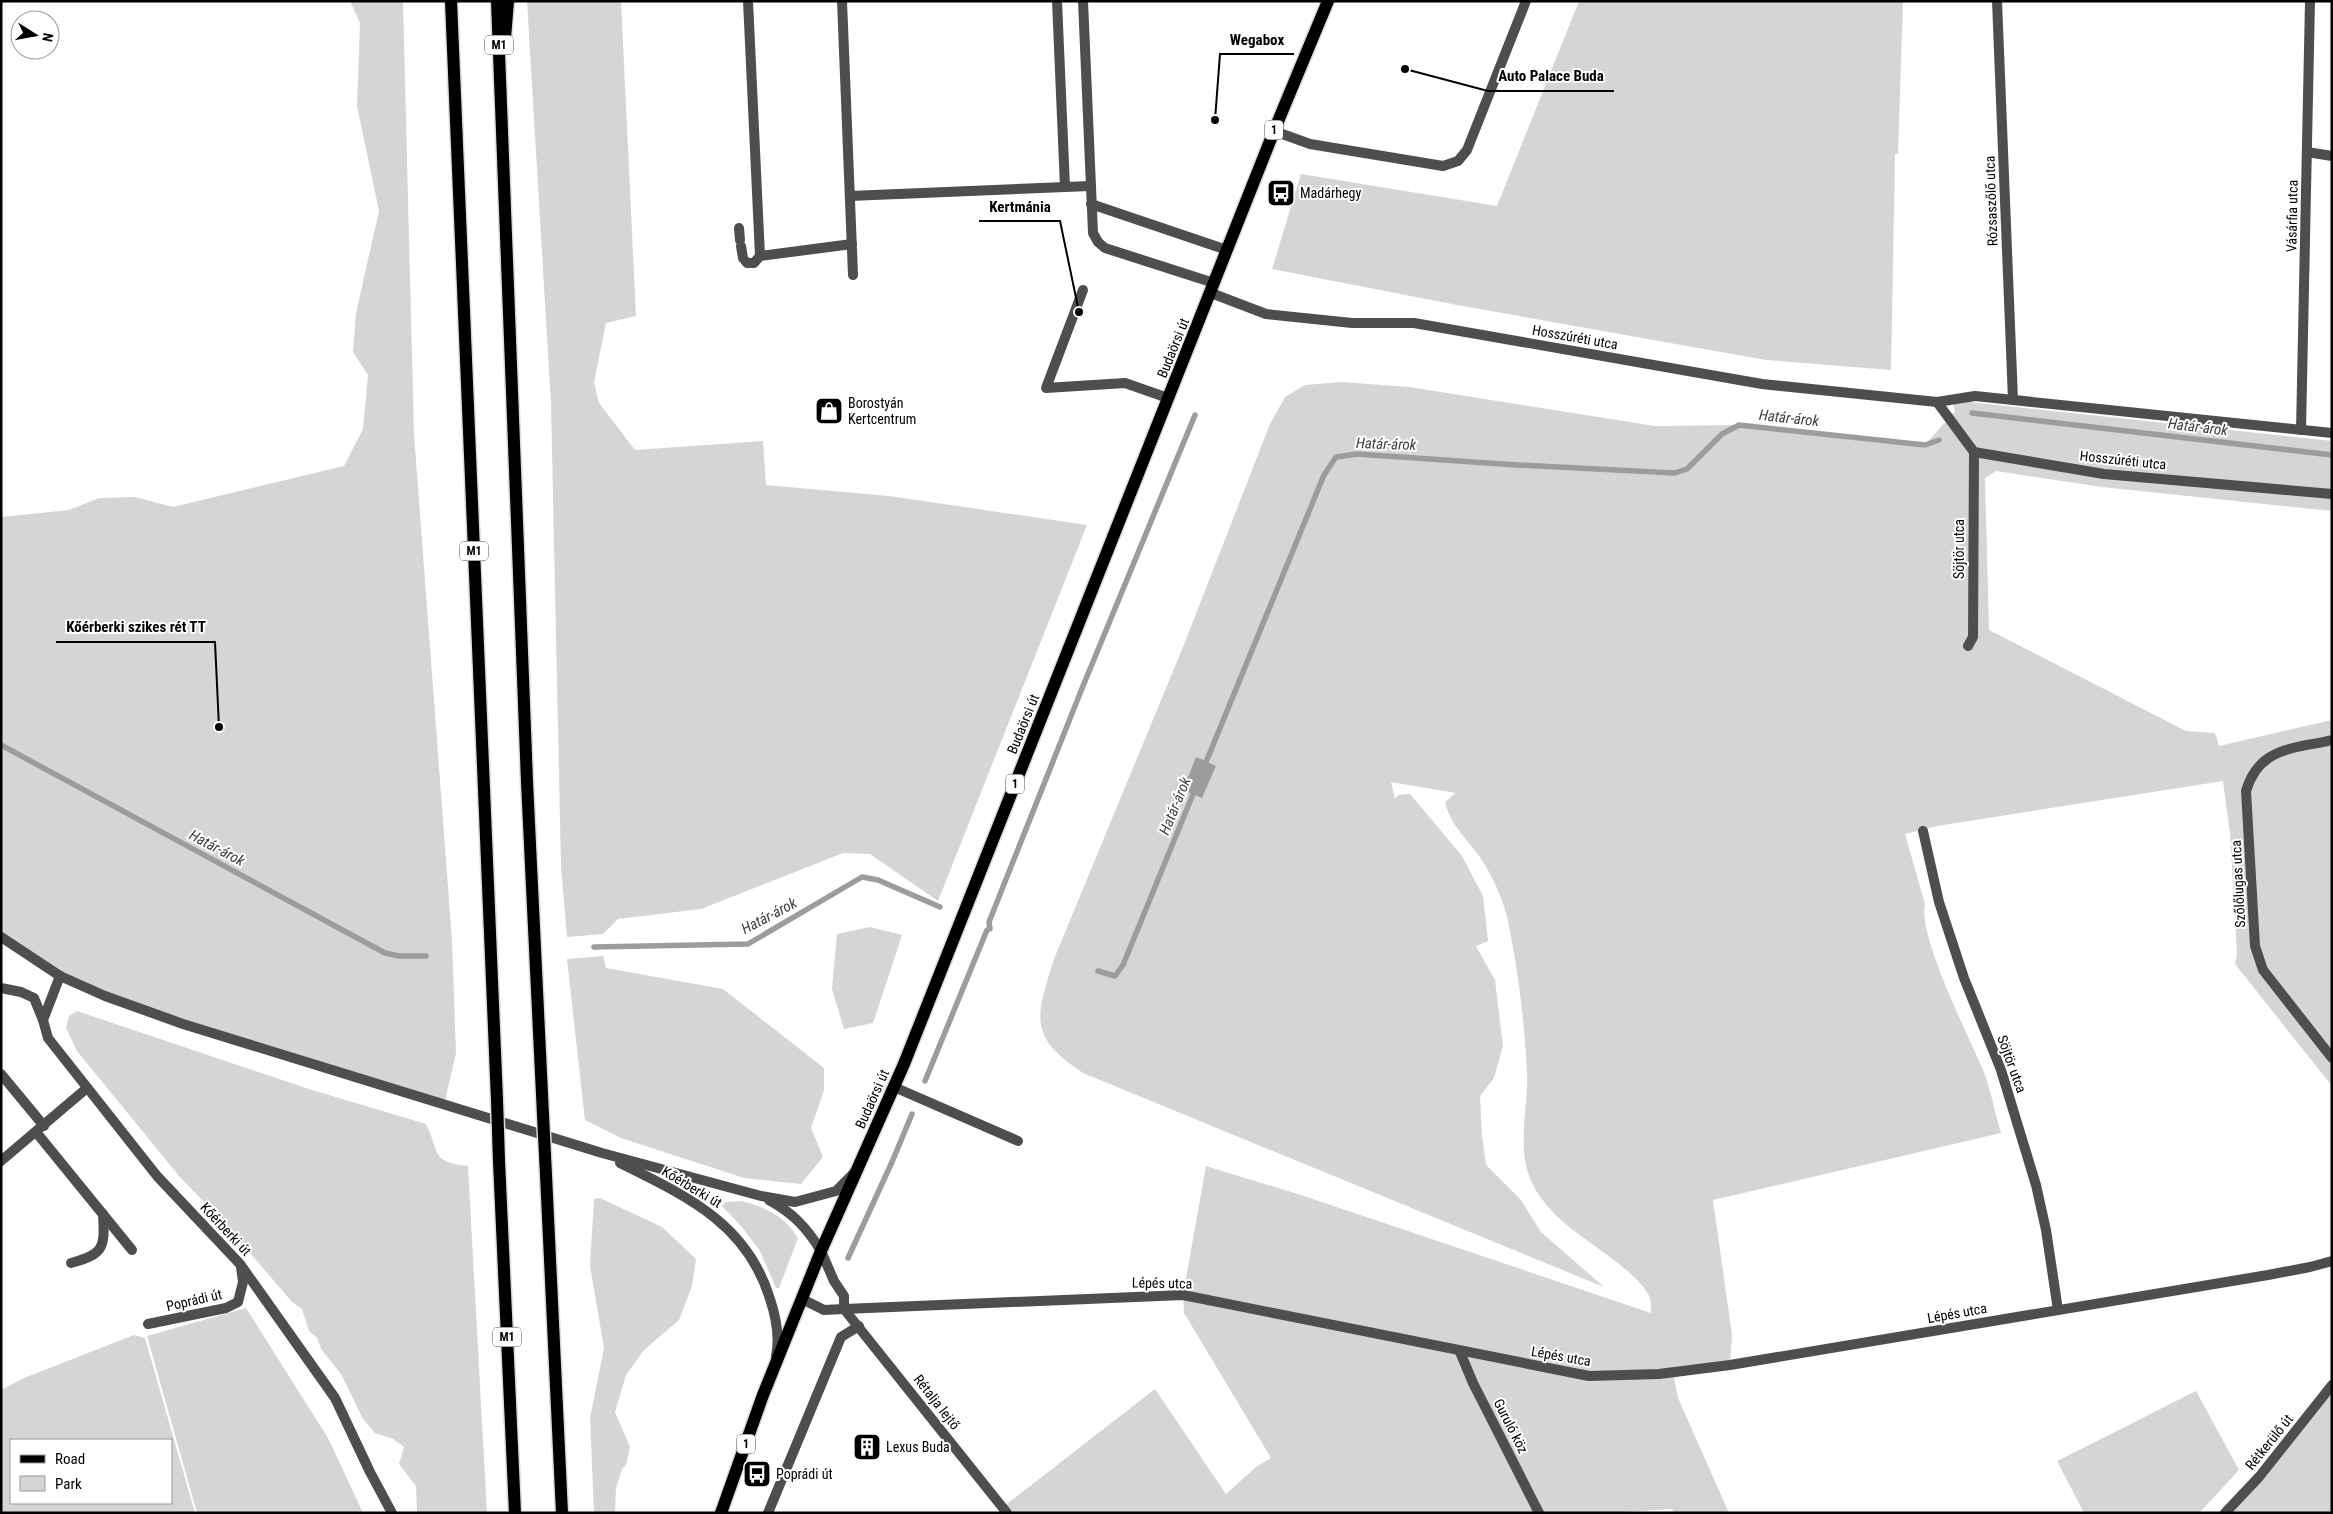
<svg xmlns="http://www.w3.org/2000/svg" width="2333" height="1514" font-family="'Roboto Condensed',sans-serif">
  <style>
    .green { fill: #d5d5d5; fill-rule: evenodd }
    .water { fill: #9c9c9c }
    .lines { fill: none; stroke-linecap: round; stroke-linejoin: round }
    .stream { stroke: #9c9c9c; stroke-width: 5.5 }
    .primary-casing { stroke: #dbdbdb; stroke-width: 15 }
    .service { stroke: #4e4e4e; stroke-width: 10 }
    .minor { stroke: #4e4e4e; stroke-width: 10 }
    .tertiary { stroke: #4e4e4e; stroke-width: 10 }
    .primary { stroke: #000; stroke-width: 12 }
    .primary-bridge-casing { stroke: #dbdbdb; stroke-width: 15; stroke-linecap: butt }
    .primary-bridge { stroke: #000; stroke-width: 12 }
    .labels { text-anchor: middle; stroke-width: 4; stroke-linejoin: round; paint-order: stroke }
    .shield { fill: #fff; stroke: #4c4c4c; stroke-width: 1 }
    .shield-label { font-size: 12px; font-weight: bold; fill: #000 }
    .poi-label { font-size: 14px; fill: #000; stroke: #fff; text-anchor: start }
    .street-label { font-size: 14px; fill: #000; stroke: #fff }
    .water-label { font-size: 15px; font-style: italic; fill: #3d3d3d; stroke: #fff }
    .leader { fill: none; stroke: #000; stroke-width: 2 }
    .callout-dot { fill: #000; stroke: #fff; stroke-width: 2 }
    .callout-label { font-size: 15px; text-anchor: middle; font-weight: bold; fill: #000; stroke: #fff; stroke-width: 4; stroke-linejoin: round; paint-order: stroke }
  </style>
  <rect width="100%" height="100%" fill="#fff"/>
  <!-- green -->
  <g class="green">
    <polygon points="350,1 403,1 414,434 452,940 456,1053 444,1105 183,1024 60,976 1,937 1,517 69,510 99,498 135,497 173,507 344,466 363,429 368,375 353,352 356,313 379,211 357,106 360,23"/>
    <polygon points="527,1 621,1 636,316 606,323 594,382 599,403 635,450 763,441 766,485 889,496 1087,525 938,901 870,854 843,853 701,909 618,919 603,934 567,937 561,867 551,404"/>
    <polygon points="1579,1 1903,1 1898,154 1895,154 1891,370 1766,360 1457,305 1272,269 1301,174 1497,206"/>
    <path d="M1342 382 1409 387 1655 426 1739 425 1925 445 1955 411 1953 405 1960 401 2332 441V511L2102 487 1996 471 1985 478 1989 630 2186 731 2215 733 2219 746 2332 720V1086L2235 964 2237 954 2230 834 2223 781 1937 826 1905 834 1925 904C1917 934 1969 1037 1983 1070 1991 1090 1995 1113 2001 1133L1713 1200 1732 1335 1730 1365 1673 1373 1678 1398 1729 1513H1674L1672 1509 1608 1513H1007L1003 1507 1155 1389 1226 1494 1256 1467 1271 1458 1184 1313 1183 1295 1206 1166 1301 1195 1651 1313C1651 1309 1651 1303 1650 1298 1647 1290 1640 1283 1634 1277 1601 1245 1553 1226 1532 1183 1516 1150 1528 1110 1527 1075 1525 1023 1518 971 1508 921 1503 899 1492 874 1479 856 1465 837 1451 825 1445 802L1456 793 1391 782 1395 799 1398 795 1410 794 1462 856 1483 896 1488 941 1476 946 1495 980 1503 1046 1494 1078 1480 1096 1482 1135 1486 1165 1521 1200 1541 1232 1604 1287 1083 1073C1027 1036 1036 1017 1054 959L1183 647 1270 424 1285 397 1305 385Z"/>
    <polygon points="870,927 902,935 873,1023 844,1029 832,989 837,934"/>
    <polygon points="603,956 606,968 723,989 824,1068 824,1090 811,1128 823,1157 801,1184 744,1178 621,1138 585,1120 567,959"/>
    <path d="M77 1011 309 1089 426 1124C440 1151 429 1162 468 1166L487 1513H417L416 1486 399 1464 404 1447 393 1439 375 1433 363 1419 341 1374 321 1349 317 1338 309 1331 302 1309 292 1302 227 1226 179 1176 77 1051 66 1028 69 1016Z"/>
    <polygon points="600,1198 662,1227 696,1259 692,1286 679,1320 644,1350 626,1375 615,1412 630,1447 626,1465 622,1469 616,1488 615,1513 594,1513 590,1418 604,1348 590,1266 594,1199"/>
    <path d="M741 1201C765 1207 785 1216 798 1238L779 1288H776L760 1251 742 1227 722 1206 725 1202Z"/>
    <polygon points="246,1308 328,1438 363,1513 197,1513 147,1336"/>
    <path d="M134 1335 145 1338 195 1513H1V1390L24 1378ZM171 1440V1503H11V1440Z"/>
    <polygon points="2332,1385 2332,1513 2225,1513"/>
    <polygon points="2196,1391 2239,1470 2199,1513 2084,1513 2057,1461"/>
  </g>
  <!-- water -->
  <polygon class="water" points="1196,757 1216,766 1202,798 1183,790"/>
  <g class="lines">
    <!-- stream -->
    <g class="stream">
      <polyline points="1972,413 2332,455"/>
      <polyline points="1,745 385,953 399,956 426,956"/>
      <polyline points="1204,767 1324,475 1336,457 1357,454 1517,465 1675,473 1687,469 1722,434 1739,425 1925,445 1939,440"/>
      <polyline points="594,947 748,944 862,877 878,880 940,907"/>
      <polyline points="1098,971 1115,976 1123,965 1196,787"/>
      <polyline points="925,1081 987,930 990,929 989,922 1083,686 1195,415"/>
      <polyline points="848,1258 892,1162 912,1114"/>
    </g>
    <defs>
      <g id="primary">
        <polyline points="451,1 497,1100"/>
        <polyline points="497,1 527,782 543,1115"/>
        <polyline points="505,38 508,1"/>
        <polyline points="499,1161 515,1513"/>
        <polyline points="546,1175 562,1513"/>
        <polyline points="721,1513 763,1395 821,1251 904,1064 1274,131 1328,1"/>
      </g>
    </defs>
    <!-- primary casing -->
    <use href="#primary" class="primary-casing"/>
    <!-- service -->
    <g class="service">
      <polyline points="748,1 760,256 852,244"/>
      <polyline points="842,1 853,275"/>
      <polyline points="1057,1 1065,187 1090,186"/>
      <polyline points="1083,1 1093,233 1098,242 1105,248 1214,283"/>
      <polyline points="1274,131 1310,144 1443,166 1458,161 1467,150 1526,1"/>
      <polyline points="850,196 1065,187"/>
      <polyline points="1091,204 1227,250"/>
      <polyline points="739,228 740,240"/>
      <polyline points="741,246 743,258 747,263 754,263 760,256"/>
      <polyline points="1083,290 1046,388 1125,383 1168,398"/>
      <polyline points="1,988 21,992 34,998 43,1020"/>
      <polyline points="1,1074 44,1126"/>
      <polyline points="894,1087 1018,1141"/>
      <polyline points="36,1132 132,1250"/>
      <polyline points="1,1161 87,1088"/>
      <path d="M71 1263C104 1254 105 1248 103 1214"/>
      <polyline points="802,1299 824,1310 844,1309 844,1296 834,1281 821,1251"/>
      <polyline points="768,1513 841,1337 859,1326"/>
    </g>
    <!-- minor -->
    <g class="minor">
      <polyline points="1997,1 2013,400"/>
      <polyline points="2307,152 2332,156"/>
      <polyline points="1211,293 1266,314 1352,323 1414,323 1762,384 1937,402 1975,396 2332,433"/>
      <polyline points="1937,402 1974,452 2104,474 2332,494"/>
      <polyline points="2301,430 2310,1"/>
      <polyline points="1968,646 1973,637 1974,452"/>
      <path d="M2332 740C2293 749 2259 747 2246 791L2255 946 2263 970 2332 1058"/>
      <polyline points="1923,831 1939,902 1964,978 2001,1070 2036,1185 2046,1230 2058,1310"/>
      <polyline points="60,976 43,1020 48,1038 157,1176 240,1264 335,1398 370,1472 392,1513"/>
      <polyline points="844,1309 1183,1295 1589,1376 1659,1374 1730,1365 2268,1275 2310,1267 2332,1261"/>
      <polyline points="844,1309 1007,1513"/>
      <polyline points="148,1324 226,1308 238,1302 243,1282 241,1267"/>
      <polyline points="1460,1352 1473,1383 1539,1513"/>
      <polyline points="2225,1513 2259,1477 2332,1385"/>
    </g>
    <!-- tertiary -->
    <g class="tertiary">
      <polyline points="1,937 60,976 105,996 183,1024 602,1153 761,1196 795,1202 836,1191 854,1173"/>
      <path d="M620 1163C686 1196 747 1223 770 1299 776 1317 780 1337 776 1356"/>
      <path d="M769 1200C793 1213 807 1228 821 1251"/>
    </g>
    <!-- primary -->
    <use href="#primary" class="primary"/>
    <defs>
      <g id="primary-bridge">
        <polyline points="497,1100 499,1161"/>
        <polyline points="543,1115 546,1175"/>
      </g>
    </defs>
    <!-- primary-bridge casing -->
    <use href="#primary-bridge" class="primary-bridge-casing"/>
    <!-- primary-bridge -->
    <use href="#primary-bridge" class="primary-bridge"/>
  </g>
  <!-- icons -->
  <defs>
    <symbol id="bus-square" viewBox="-11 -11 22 22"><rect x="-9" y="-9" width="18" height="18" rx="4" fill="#000" stroke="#fff"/><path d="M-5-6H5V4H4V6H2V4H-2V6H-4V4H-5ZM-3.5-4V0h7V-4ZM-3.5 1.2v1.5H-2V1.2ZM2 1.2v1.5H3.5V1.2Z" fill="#fff"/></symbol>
    <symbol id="shop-square" viewBox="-11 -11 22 22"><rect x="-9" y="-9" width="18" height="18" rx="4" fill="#000" stroke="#fff"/><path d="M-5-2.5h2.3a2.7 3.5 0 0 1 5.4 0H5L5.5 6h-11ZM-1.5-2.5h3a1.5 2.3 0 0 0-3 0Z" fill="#fff"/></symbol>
    <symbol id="building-square" viewBox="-11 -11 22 22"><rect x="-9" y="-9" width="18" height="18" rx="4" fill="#000" stroke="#fff"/><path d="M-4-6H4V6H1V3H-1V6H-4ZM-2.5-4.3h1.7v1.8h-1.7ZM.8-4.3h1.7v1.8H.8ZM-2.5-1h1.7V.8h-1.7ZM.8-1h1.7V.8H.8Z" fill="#fff"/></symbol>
  </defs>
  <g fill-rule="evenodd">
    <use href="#bus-square" x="1265" y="177" width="32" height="32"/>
    <use href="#shop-square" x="813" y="395" width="32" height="32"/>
    <use href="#building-square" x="851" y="1431" width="32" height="32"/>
    <use href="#bus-square" x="741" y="1458" width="32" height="32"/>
  </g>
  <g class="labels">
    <!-- shield labels -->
    <g class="shield">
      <rect x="485" y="35.5" width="28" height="19" rx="4"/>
      <rect x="1265" y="120.5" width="18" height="19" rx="4"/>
      <rect x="460" y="541.5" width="28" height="19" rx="4"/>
      <rect x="1006" y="774.5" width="18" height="19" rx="4"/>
      <rect x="493" y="1327.5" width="28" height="19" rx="4"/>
      <rect x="737" y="1434.5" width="18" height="19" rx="4"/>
    </g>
    <g class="shield-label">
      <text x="499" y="49">M1</text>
      <text x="1274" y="134">1</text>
      <text x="474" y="555">M1</text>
      <text x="1015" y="788">1</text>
      <text x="507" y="1341">M1</text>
      <text x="746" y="1448">1</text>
    </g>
    <!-- poi labels -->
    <g class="poi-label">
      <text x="1300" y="198">Madárhegy</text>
      <text x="848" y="408">Borostyán<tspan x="848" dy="16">Kertcentrum</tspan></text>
      <text x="886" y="1452">Lexus Buda</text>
      <text x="776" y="1479">Poprádi út</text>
    </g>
    <!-- street labels -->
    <g class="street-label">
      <text transform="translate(1991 201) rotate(-92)" y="5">Rózsaszőlő utca</text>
      <text transform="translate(2292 216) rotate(-89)" y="5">Vásárfia utca</text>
      <text transform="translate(1575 337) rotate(10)" y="5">Hosszúréti utca</text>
      <text transform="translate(1173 348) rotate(-68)" y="5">Budaörsi út</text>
      <text transform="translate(2123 460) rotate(6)" y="5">Hosszúréti utca</text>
      <text transform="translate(1959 549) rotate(-90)" y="5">Söjtör utca</text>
      <text transform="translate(1023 724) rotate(-68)" y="5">Budaörsi út</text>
      <text transform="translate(2238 884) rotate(-93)" y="5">Szőlőlugas utca</text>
      <text transform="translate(2012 1064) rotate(70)" y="5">Söjtör utca</text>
      <text transform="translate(872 1099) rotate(-66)" y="5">Budaörsi út</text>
      <text transform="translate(692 1187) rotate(31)" y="5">Kőérberki út</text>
      <text transform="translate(226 1229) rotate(47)" y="5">Kőérberki út</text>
      <text transform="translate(1162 1283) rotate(1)" y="5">Lépés utca</text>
      <text transform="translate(194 1300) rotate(-13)" y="5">Poprádi út</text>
      <text transform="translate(1957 1313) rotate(-10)" y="5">Lépés utca</text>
      <text transform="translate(1561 1356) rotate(10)" y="5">Lépés utca</text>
      <text transform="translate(937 1402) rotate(52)" y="5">Rétalja lejtő</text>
      <text transform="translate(1511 1426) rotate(63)" y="5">Guruló köz</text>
      <text transform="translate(2269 1442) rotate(-51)" y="5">Rétkerülő út</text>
    </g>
    <!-- water labels -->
    <g class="water-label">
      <text transform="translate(1789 418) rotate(6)" y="5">Határ-árok</text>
      <text transform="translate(2198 427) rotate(7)" y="5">Határ-árok</text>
      <text transform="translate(1386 444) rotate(2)" y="5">Határ-árok</text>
      <text transform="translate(1175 806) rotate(-68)" y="5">Határ-árok</text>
      <text transform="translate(217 848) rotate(28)" y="5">Határ-árok</text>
      <text transform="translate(769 916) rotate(-28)" y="5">Határ-árok</text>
    </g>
  </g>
  <!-- callouts -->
  <path class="leader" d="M1215 120L1220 54H1294M1405 69L1488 91H1614M1079 312L1060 221H979M219 727L215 642H56"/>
  <g class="callout-dot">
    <circle cx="1215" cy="120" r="5"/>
    <circle cx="1405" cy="69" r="5"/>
    <circle cx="1079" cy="312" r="5"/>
    <circle cx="219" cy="727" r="5"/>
  </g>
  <g class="callout-label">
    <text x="1257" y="45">Wegabox</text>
    <text x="1551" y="81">Auto Palace Buda</text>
    <text x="1020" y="212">Kertmánia</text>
    <text x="136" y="632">Kőérberki szikes rét TT</text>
  </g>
  <!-- border -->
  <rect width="2333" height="1514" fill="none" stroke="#000000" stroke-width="5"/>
  <!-- legend -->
  <rect x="10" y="1439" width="162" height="65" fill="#ffffff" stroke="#999999"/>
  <rect x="20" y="1455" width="25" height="8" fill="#000000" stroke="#999999"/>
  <text x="55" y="1464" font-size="15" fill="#000000">Road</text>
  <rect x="20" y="1476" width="25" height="15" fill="#d5d5d5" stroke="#999999"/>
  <text x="55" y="1489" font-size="15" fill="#000000">Park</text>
  <!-- north arrow -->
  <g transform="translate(35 35) rotate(101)"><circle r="24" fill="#ffffff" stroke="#999999"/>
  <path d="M0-4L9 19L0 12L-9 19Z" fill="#000000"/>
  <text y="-8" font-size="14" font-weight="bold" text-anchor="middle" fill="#000000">N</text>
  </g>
</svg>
